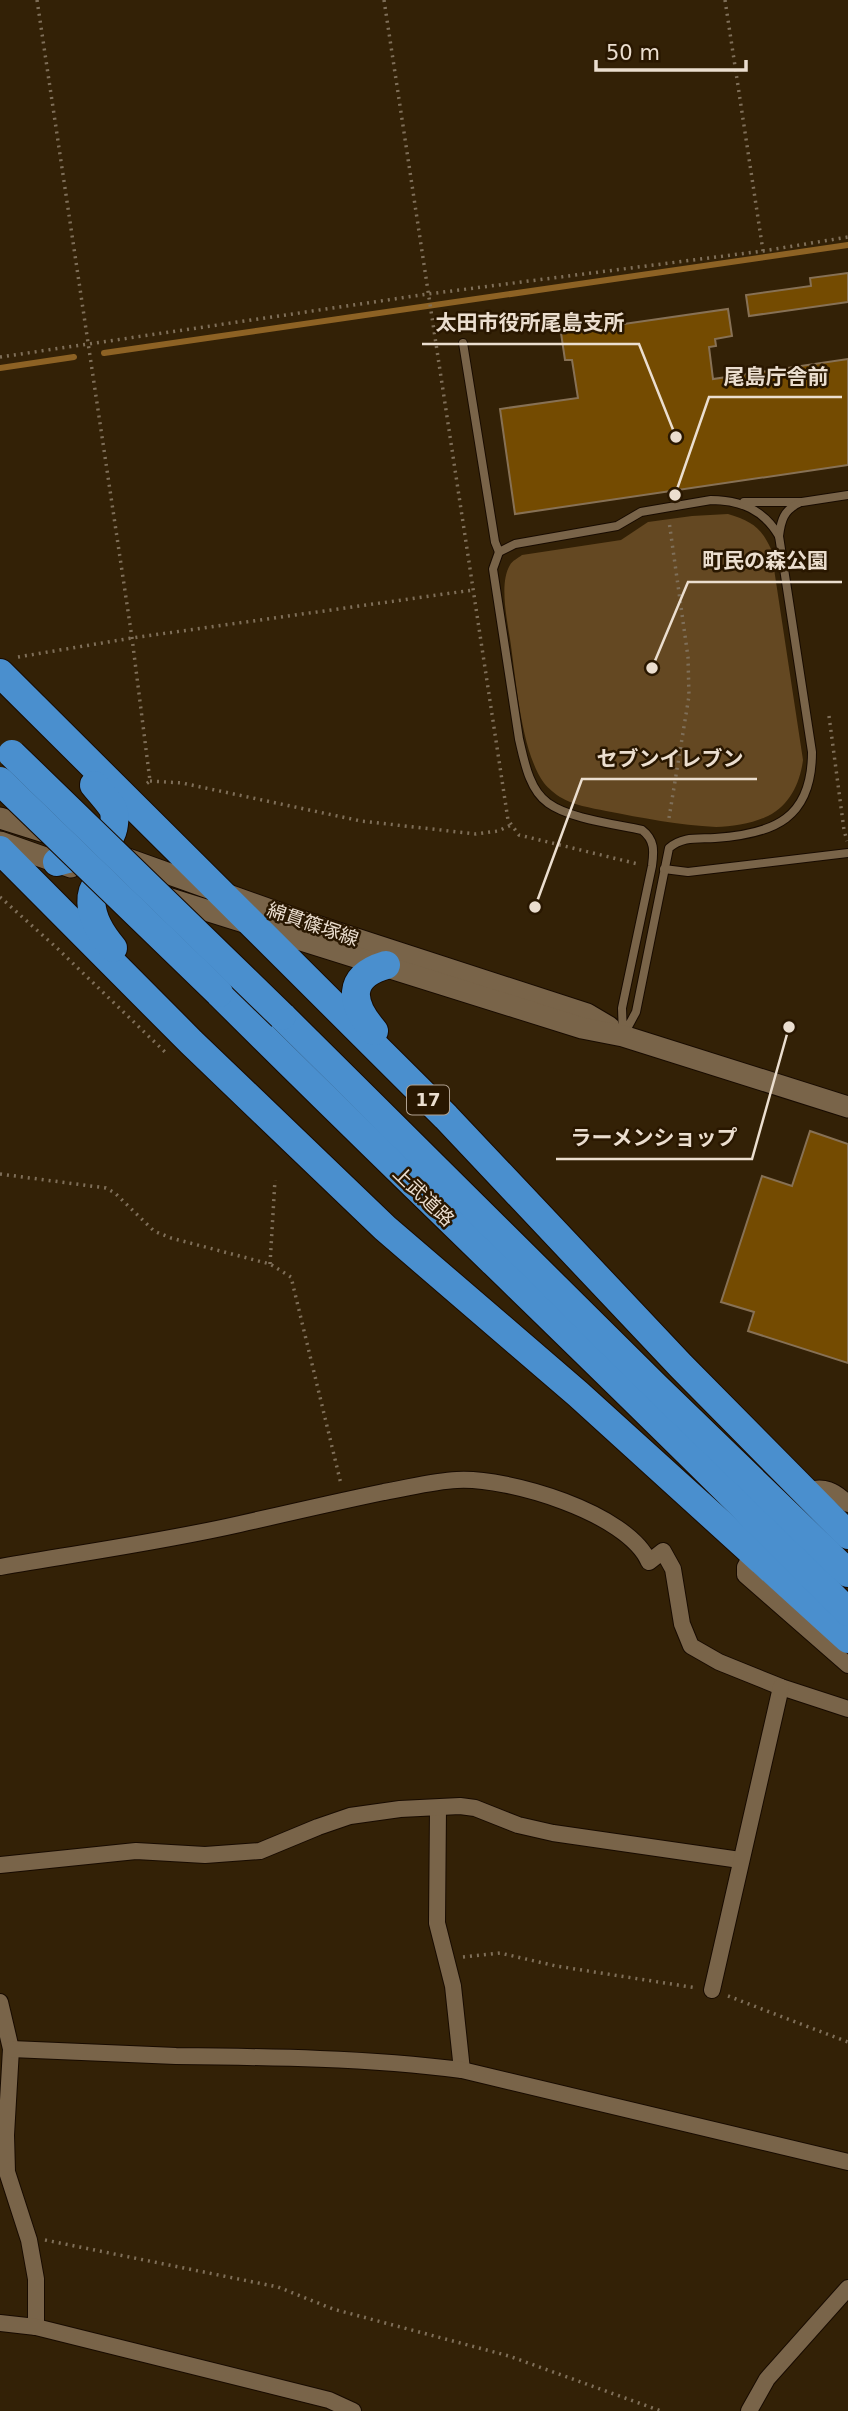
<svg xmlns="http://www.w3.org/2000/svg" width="848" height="2411" font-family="'DejaVu Sans','Noto Sans JP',sans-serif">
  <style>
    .green { fill: #644822 }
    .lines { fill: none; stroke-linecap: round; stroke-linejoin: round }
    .stream { stroke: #8d6224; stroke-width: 6 }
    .building { fill: #744b01; stroke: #877155; stroke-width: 2 }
    .lane-casing { stroke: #180b00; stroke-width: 10 }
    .street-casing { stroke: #180b00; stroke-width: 18 }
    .secondary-casing { stroke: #180b00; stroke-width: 23 }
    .highway-casing { stroke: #180b00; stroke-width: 30 }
    .path { stroke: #7f6f59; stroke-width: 3.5; stroke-dasharray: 2 5; stroke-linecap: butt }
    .lane { stroke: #796449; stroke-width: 8 }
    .street { stroke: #796449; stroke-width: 16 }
    .secondary { stroke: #796449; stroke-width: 21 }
    .highway { stroke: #4a8fce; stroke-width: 28 }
    .highway-bridge-casing { stroke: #180b00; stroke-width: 30; stroke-linecap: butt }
    .highway-bridge { stroke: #4a8fce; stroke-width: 28 }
    .labels { text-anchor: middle; stroke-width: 5; stroke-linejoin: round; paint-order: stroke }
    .shield { fill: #291700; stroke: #b1a291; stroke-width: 2 }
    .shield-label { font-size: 18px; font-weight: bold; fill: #ebdecf }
    .street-label { font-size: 19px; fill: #ebdecf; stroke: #291700 }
    .leader { fill: none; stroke: #ebdecf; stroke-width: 2.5 }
    .callout-dot { fill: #ebdecf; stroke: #291700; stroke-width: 2.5 }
    .callout-label { font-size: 21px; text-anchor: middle; font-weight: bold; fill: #ebdecf; stroke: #291700; stroke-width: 5; stroke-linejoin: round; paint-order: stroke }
  </style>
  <rect width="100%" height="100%" fill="#332106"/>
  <!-- green -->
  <path class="green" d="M728 514C751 521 761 527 771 549L803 760C800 783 790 805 768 816 754 823 732 827 716 827 679 825 642 818 606 811 591 808 573 805 560 797 555 794 548 788 544 783 521 752 516 678 510 639 507 619 499 583 510 565 512 561 518 558 522 555L621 540 648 522 692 516Z"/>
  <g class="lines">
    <!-- stream -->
    <g class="stream">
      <polyline points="104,353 848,245"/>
      <polyline points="0,368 74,357"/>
    </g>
  </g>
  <!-- building -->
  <g class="building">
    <polygon points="848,273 848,302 749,316 746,295 811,286 810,278"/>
    <polygon points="728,309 732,336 715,339 716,346 709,347 713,379 848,359 848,465 515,514 500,409 578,398 572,360 565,360 561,333"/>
    <polygon points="810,1131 848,1144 848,1363 748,1331 754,1312 721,1302 762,1176 792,1186"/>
  </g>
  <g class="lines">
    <defs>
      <g id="lane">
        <polyline points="463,343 495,542 499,552"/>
        <path d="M711 500C741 500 764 510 779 536L812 752C812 818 775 834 715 838 698 839 683 836 669 848L636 1012 623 1036 622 1008 652 866C654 851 655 840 642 830 615 824 570 819 548 803 529 790 524 760 519 739L493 569 499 552 515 544 617 526 641 512Z"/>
        <polyline points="744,502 802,502 848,495"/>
        <path d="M779 536C781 520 784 510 799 503"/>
        <polyline points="664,869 688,872 848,853"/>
      </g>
      <g id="street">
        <path d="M805 1491C824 1485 835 1490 848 1504"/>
        <polyline points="752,1554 745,1567 745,1575 848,1665"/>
        <path d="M0 1567C80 1553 161 1542 240 1524 288 1513 336 1502 384 1492 408 1488 433 1481 457 1480 508 1477 628 1513 649 1562L663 1551 673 1569 682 1624 691 1646 719 1662 781 1687 848 1709"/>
        <polyline points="438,1808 437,1923 453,1986 462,2070"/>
        <polyline points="0,1865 136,1851 205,1855 260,1851 318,1827 350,1816 400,1809 460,1806 475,1808 518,1825 553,1833 740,1860"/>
        <polyline points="712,1990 781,1687"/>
        <polyline points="0,2002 11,2049 6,2135 7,2172 29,2240 36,2279 36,2327"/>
        <path d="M11 2049C66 2051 121 2054 176 2056 272 2057 367 2058 462 2070L848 2162"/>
        <polyline points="0,2323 36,2327 329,2400 353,2411"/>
        <polyline points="749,2411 767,2379 848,2288"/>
      </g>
      <g id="secondary">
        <polyline points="0,818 54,835"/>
        <polyline points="0,842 71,867"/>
        <polyline points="122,857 304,922 587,1014 609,1027"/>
        <polyline points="161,896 582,1028 623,1036 848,1107"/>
      </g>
      <g id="highway">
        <polyline points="0,673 446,1117 681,1366 848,1535"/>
        <polyline points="0,850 191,1042 385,1228 578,1394 848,1639"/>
        <path d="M57 862C79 855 111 852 114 824 115 818 115 812 112 807 107 800 100 792 94 785"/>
        <path d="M113 948C90 921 75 880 123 870"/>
        <path d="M219 993C427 1201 642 1402 848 1612"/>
        <polyline points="282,1016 655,1386 848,1573"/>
        <path d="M374 1031C350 1003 346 977 386 965"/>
      </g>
    </defs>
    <!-- lane casing -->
    <use href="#lane" class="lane-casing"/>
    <!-- street casing -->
    <use href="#street" class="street-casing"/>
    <!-- secondary casing -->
    <use href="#secondary" class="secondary-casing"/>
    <!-- highway casing -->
    <use href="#highway" class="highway-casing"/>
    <!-- path -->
    <g class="path">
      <polyline points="37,0 132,638 150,781 146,784"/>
      <polyline points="384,0 508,820 519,835 638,864"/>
      <polyline points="725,0 763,251"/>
      <polyline points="0,357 428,294 763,251 848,237"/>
      <polyline points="18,657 132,638 473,590"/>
      <polyline points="829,716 844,830 847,841"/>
      <polyline points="150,781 182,783 361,821 476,834 498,831 511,825"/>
      <polyline points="669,818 689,696 688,657 669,521"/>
      <polyline points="0,897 58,949 165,1052"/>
      <polyline points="0,1174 106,1188 115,1193 154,1231 171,1238 270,1264 291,1277 341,1484"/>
      <polyline points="270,1264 275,1180"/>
      <polyline points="463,1957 500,1953 556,1966 697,1988"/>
      <polyline points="728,1996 848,2042"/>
      <polyline points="45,2240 278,2287 333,2309 509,2356 661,2411"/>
    </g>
    <!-- lane -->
    <use href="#lane" class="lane"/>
    <!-- street -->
    <use href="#street" class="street"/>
    <!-- secondary -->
    <use href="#secondary" class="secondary"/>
    <!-- highway -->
    <use href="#highway" class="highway"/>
    <defs>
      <g id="highway-bridge">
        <polyline points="12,754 282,1016"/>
        <polyline points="0,781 219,993"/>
      </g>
    </defs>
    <!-- highway-bridge casing -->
    <use href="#highway-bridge" class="highway-bridge-casing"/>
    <!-- highway-bridge -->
    <use href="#highway-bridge" class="highway-bridge"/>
  </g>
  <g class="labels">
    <!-- shield labels -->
    <rect class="shield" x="407" y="1085.5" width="42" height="29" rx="5"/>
    <g class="shield-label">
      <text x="428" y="1106">17</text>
    </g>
    <!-- street labels -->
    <g class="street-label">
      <text transform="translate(313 924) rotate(19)" y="7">綿貫篠塚線</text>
      <text transform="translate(424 1196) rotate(44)" y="7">上武道路</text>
    </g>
  </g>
  <!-- callouts -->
  <path class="leader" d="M676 437L639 344H422M675 495L709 397H842M652 668L688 582H842M535 907L582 779H757M789 1027L752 1159H556"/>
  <g class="callout-dot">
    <circle cx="676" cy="437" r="7"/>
    <circle cx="675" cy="495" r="7"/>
    <circle cx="652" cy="668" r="7"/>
    <circle cx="535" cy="907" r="7"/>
    <circle cx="789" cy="1027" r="7"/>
  </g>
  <g class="callout-label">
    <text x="530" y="330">太田市役所尾島支所</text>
    <text x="776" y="384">尾島庁舎前</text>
    <text x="765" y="568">町民の森公園</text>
    <text x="670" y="766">セブンイレブン</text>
    <text x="654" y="1145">ラーメンショップ</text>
  </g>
  <!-- scale -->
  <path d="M596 60v10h150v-10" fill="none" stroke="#ebdecf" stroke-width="3.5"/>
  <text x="606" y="60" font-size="21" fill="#ebdecf" stroke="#291700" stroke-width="5" paint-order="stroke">50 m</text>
</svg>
